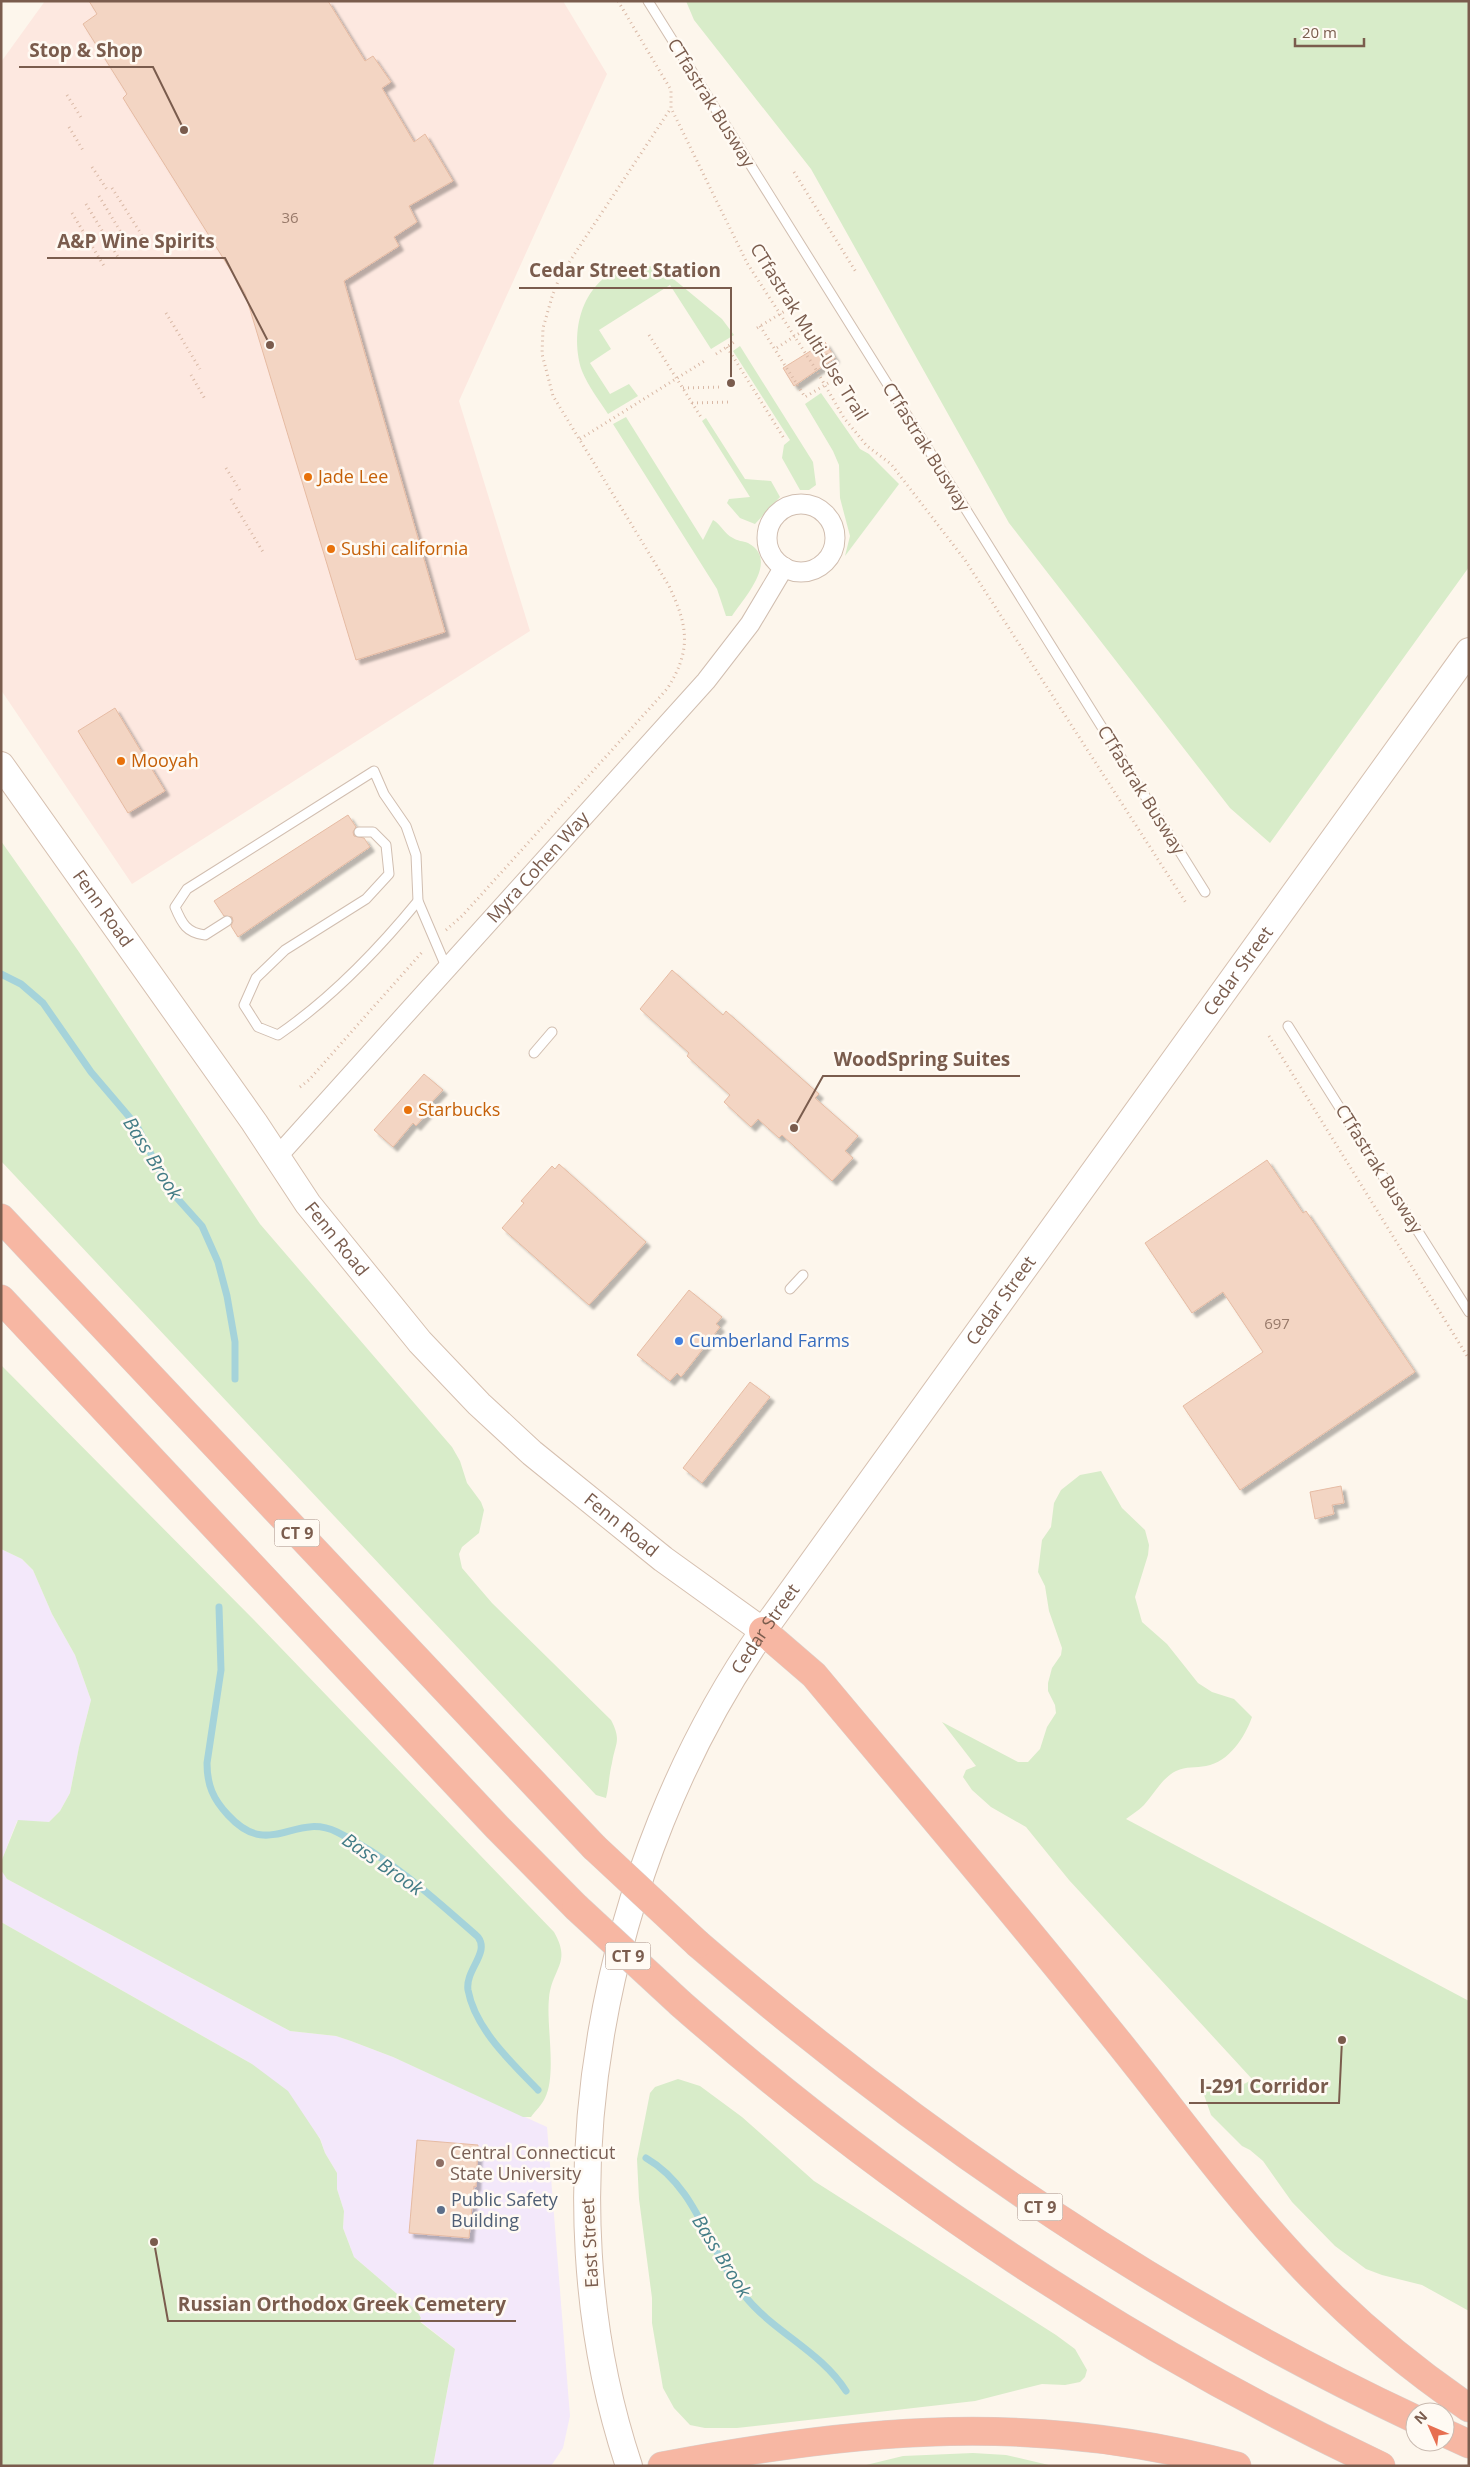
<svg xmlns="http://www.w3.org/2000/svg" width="1470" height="2467" font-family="'Open Sans',sans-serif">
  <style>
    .commercial { fill: #fde8e0 }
    .education { fill: #f3e8fa }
    .green { fill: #d8ecc9 }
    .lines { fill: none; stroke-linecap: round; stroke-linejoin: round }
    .stream { stroke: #a5d3da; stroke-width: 7 }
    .building { fill: #f3d5c3; stroke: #e6bba3; filter: url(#shadow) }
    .service-casing { stroke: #d1beb0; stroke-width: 11 }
    .minor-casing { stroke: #d1beb0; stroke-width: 21 }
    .secondary-casing { stroke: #d6c0b0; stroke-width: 28 }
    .motorway-casing { stroke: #dad1cd; stroke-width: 29 }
    .path { stroke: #d9b8a5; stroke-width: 3; stroke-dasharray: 1 4; stroke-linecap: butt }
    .service { stroke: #fff; stroke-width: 9 }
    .minor { stroke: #fff; stroke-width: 19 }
    .secondary { stroke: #fff; stroke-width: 26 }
    .motorway { stroke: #f7b7a3; stroke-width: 28 }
    .motorway-bridge-casing { stroke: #dad1cd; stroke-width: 29; stroke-linecap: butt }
    .motorway-bridge { stroke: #f7b7a3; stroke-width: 28 }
    .food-dot { fill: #e8710a; stroke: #fffaf3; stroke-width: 2 }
    .shop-dot { fill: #3f7fe0; stroke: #fffaf3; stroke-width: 2 }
    .education-dot { fill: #8d6e63; stroke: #fffaf3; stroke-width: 2 }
    .service-dot { fill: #5c6f8a; stroke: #fffaf3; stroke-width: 2 }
    .labels { text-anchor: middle; stroke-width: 5; stroke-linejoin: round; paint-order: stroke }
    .number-label { font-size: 15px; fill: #987a6a }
    .shield { fill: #fffaf3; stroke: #a28b7f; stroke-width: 1 }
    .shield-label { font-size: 16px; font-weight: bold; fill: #7a5c4d }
    .street-label { font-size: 18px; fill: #7a5c4d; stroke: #fffaf3 }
    .food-label { font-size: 18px; fill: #c56008; stroke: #fffaf3; text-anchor: start }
    .shop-label { font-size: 18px; fill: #366cbe; stroke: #fffaf3; text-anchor: start }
    .education-label { font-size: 18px; fill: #785e54; stroke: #fffaf3; text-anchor: start }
    .service-label { font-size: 18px; fill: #4e5e75; stroke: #fffaf3; text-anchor: start }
    .water-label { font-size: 19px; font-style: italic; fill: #437c86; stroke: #fffaf3 }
    .leader { fill: none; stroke: #7a5c4d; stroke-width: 2 }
    .callout-dot { fill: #7a5c4d; stroke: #fffaf3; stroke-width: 2 }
    .callout-label { font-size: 19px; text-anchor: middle; font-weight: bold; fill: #7a5c4d; stroke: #fffaf3; stroke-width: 5; stroke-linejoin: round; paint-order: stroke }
  </style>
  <defs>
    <filter id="shadow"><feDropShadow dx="4.5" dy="4.5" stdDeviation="1" flood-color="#0004"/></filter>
  </defs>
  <rect width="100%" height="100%" fill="#fdf6ec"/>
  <!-- commercial -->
  <polygon class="commercial" points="45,1 563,1 607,74 459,401 530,631 132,884 1,690 1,62"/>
  <!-- education -->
  <g class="education">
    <polygon points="1,1549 22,1559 33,1570 52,1614 75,1655 91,1700 79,1747 70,1793 60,1811 49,1822 17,1821 1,1862"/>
    <polygon points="1,1870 7,1879 290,2031 336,2036 351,2041 393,2057 547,2127 570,2416 563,2448 551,2466 433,2466 455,2349 419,2320 421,2318 417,2311 354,2257 343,2228 344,2211 337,2189 337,2173 325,2153 320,2138 252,2064 1,1922"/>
  </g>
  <!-- green -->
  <g class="green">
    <polygon points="686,1 1469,1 1469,567 1270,843 1230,808 1009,523 811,169 694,20"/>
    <path d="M634 264 656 267 665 272 722 319 734 335 711 349 670 285 599 330 611 349 590 363 610 394 629 384 638 396 608 414C599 400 588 386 582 371 568 327 585 274 634 264Z"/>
    <polygon points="740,346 813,462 816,485 809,490 800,490 782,458 784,445 790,440 733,351"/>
    <polygon points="821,393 860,449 869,454 899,484 845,556 850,536 840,498 839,465 833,451 805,404"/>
    <path d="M626 417 703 540 713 520C721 524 724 534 733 538 737 541 743 541 748 543 780 560 744 598 732 616H726L717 589 613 424Z"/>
    <polygon points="706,418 745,479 771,481 780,497 755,524 740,518 727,503 729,499 750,497 702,421"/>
    <path d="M1 841 79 952 260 1224 452 1447 460 1461 467 1483 481 1502 484 1510 479 1533 462 1547 459 1554 462 1568 492 1603 611 1720C622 1741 615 1743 612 1763 609 1775 609 1786 606 1798L596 1795 1 1161Z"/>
    <path d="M1 1365 254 1620 554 1932C572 1963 552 1968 549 1998 546 2025 557 2074 545 2098 542 2105 535 2111 531 2117H523L393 2057 351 2041 336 2036 290 2031 7 1879 1 1870V1862L18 1820 49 1822 60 1811 70 1793 79 1747 91 1700 75 1655 52 1614 33 1570 22 1559 1 1549Z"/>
    <path d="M1101 1471 1122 1508 1145 1530 1149 1545 1148 1555 1135 1597 1142 1622 1167 1644 1198 1683 1212 1692 1234 1699 1252 1717C1245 1737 1229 1762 1206 1766 1196 1768 1186 1766 1176 1771 1162 1778 1154 1794 1144 1805 1138 1811 1131 1815 1126 1819L1469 2001V2311L1422 2285 1382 2275 1366 2269 1335 2246 1292 2202 1263 2161 1250 2150 1242 2146 1211 2115 1203 2092 1205 2084C1222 2082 1239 2091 1252 2079L1069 1880 1026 1827 991 1807 972 1790 963 1777 966 1770 976 1766 942 1722 1018 1762H1028L1040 1749 1047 1727 1056 1713 1055 1705 1048 1691V1683L1052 1668 1061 1655 1062 1648 1049 1611 1045 1586 1038 1572 1042 1540 1051 1527 1054 1503 1061 1490 1080 1475Z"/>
    <polygon points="1,1922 252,2064 288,2091 320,2139 325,2153 337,2173 337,2189 344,2211 343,2228 354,2257 417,2311 421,2318 419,2321 455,2349 433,2466 1,2466"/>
    <polygon points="678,2079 700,2086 742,2117 814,2181 1056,2335 1075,2349 1087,2370 1085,2377 1080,2382 1065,2385 1042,2384 975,2401 737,2428 705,2428 690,2425 674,2408 663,2388 652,2323 652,2298 639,2199 637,2159 650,2093 655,2087"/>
    <polygon points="973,2453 1006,2455 1053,2466 862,2466 903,2456"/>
  </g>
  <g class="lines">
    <!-- stream -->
    <g class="stream">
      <polyline points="1,974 21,984 43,1003 91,1072 137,1126 168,1188 202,1226 218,1262 227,1296 235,1342 235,1379"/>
      <path d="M219 1607 221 1670 207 1763C207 1785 213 1799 228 1815 270 1861 294 1811 337 1832 389 1857 435 1899 478 1937 490 1953 465 1970 468 1990 475 2029 512 2063 538 2090"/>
      <path d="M646 2158C698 2188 708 2251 744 2295 773 2332 821 2351 846 2391"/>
    </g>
  </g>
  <!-- building -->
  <g class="building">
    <polygon points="89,1 328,1 365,61 373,56 391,82 382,88 414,142 425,134 453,181 409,206 417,222 394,237 399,246 344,281 445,632 356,660 245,293 123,98 127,94 83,24 97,14"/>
    <polygon points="825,342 835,358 794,386 783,368"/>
    <polygon points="115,708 165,791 128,813 78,731"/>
    <polygon points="348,815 356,827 353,832 354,836 364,838 370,847 238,937 231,926 233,921 232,917 224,916 214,901"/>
    <polygon points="672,970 723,1015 726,1011 819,1094 815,1098 858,1136 845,1151 853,1158 832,1181 782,1135 779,1138 758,1119 751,1127 724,1102 730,1095 687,1056 689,1053 640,1009"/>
    <polygon points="424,1074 443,1090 427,1107 430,1110 416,1126 413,1123 393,1147 374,1130"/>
    <polygon points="1267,1160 1303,1213 1306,1211 1415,1372 1240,1490 1183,1406 1263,1352 1223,1292 1192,1313 1145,1243"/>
    <polygon points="559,1164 646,1242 589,1305 502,1228 524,1203 521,1201 552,1166 555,1169"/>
    <polygon points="689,1290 722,1317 716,1324 720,1327 681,1377 677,1373 670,1381 637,1355"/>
    <polygon points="750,1382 770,1397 702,1483 683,1468"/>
    <polygon points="1341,1486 1344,1503 1332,1505 1334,1514 1315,1519 1310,1492"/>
    <polygon points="417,2140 478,2145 476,2187 474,2186 469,2238 409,2233"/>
  </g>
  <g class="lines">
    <defs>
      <g id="service">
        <polyline points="648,1 1205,892"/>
        <path d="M359 832H373L386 845 389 874 366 899 285 950 256 978 244 1005 258 1027 278 1035C332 998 377 951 418 901"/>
        <path d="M227 921 205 935C187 933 182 924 175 907L187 889 374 771 384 794 406 826 416 855 418 901 447 969"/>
        <polyline points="1288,1026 1469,1312"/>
        <polyline points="534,1053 552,1032"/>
        <polyline points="790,1289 803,1275"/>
      </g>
      <g id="minor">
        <circle cx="801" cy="538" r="34"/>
        <path id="s1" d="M277 1157 706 681 750 624 784 567"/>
      </g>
      <g id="secondary">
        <path id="s2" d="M1 765 254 1122 308 1204 420 1342 479 1404 532 1453 663 1559 763 1631"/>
        <path id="s3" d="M629 2466C538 2194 601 1864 763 1631L1469 651"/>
      </g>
      <g id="motorway">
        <polyline points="1,1218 594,1847"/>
        <polyline points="1,1299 497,1827 576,1907"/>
        <path d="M763 1631 814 1675C910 1790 1008 1905 1102 2022 1167 2101 1226 2185 1296 2260 1348 2316 1406 2365 1469 2408"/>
        <path d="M698 1944C917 2133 1153 2296 1415 2419"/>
        <path d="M681 2004C890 2188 1128 2347 1381 2466"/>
        <polyline points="1445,2433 1469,2444"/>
        <path d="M662 2466C861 2428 1038 2412 1237 2466"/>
      </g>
    </defs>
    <!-- service casing -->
    <use href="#service" class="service-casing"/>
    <!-- minor casing -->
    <use href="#minor" class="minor-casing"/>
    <!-- secondary casing -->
    <use href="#secondary" class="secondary-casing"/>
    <!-- motorway casing -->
    <use href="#motorway" class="motorway-casing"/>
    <!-- path -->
    <g class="path">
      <polyline points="618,1 671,90 671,108 747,263 815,368 844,418 867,446 891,464 965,560 1186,903"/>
      <polyline points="67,95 82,119"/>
      <polyline points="69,127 84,152"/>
      <polyline points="92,167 108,191"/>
      <polyline points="794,172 856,272"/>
      <polyline points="112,188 145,240"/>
      <polyline points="99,196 131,249"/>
      <polyline points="86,204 118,257"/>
      <polyline points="72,213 104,266"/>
      <polyline points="166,313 200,369"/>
      <polyline points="760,326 805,397 840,376 809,327 775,349"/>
      <polyline points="757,328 798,303"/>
      <polyline points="649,335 701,417"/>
      <polyline points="727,347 785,440"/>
      <polyline points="716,354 736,341"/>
      <polyline points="191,375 205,399"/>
      <polyline points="683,388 723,387"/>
      <polyline points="692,403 732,402"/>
      <polyline points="580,439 706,360"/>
      <polyline points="226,468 241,492"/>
      <polyline points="231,499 263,552"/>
      <path d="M446 930 462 916 667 689C692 650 688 626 669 586L553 396 542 354 543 328 552 297 560 276 671 108"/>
      <polyline points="1269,1036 1469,1359"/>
      <polyline points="300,1087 309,1080 423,951"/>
    </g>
    <!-- service -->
    <use href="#service" class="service"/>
    <!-- minor -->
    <use href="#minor" class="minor"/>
    <!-- secondary -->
    <use href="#secondary" class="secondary"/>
    <!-- motorway -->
    <use href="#motorway" class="motorway"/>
    <defs>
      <g id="motorway-bridge">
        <polyline points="594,1847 698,1944"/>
        <polyline points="576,1907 681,2004"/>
      </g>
    </defs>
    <!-- motorway-bridge casing -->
    <use href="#motorway-bridge" class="motorway-bridge-casing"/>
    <!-- motorway-bridge -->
    <use href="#motorway-bridge" class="motorway-bridge"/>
  </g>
  <!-- markers -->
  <g class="food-dot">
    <circle cx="308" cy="477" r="5"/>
    <circle cx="331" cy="549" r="5"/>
    <circle cx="121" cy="761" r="5"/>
    <circle cx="408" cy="1110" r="5"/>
  </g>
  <circle class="shop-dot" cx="679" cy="1341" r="5"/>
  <circle class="education-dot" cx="440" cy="2163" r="5"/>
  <circle class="service-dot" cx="441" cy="2210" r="5"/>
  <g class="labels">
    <!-- number labels -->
    <g class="number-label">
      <text x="290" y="223">36</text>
      <text x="1277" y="1329">697</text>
    </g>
    <!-- shield labels -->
    <g class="shield">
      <rect x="274.5" y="1519.5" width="45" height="27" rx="4"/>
      <rect x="605.5" y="1942.5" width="45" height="27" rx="4"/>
      <rect x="1017.5" y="2193.5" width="45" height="27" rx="4"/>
    </g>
    <g class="shield-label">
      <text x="297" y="1539">CT 9</text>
      <text x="628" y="1962">CT 9</text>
      <text x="1040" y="2213">CT 9</text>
    </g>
    <!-- street labels -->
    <g class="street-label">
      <text transform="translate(711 103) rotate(58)" y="6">CTfastrak Busway</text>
      <text transform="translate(809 332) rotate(58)" y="6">CTfastrak Multi-Use Trail</text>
      <text transform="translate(926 447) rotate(58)" y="6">CTfastrak Busway</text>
      <text transform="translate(1141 790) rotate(58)" y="6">CTfastrak Busway</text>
      <text dy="6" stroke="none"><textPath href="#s1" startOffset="390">Myra Cohen Way</textPath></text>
      <text dy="6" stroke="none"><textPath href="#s2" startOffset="176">Fenn Road</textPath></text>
      <text dy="6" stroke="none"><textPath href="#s3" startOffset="1688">Cedar Street</textPath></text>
      <text transform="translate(1379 1169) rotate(58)" y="6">CTfastrak Busway</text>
      <text dy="6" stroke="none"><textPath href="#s2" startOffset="581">Fenn Road</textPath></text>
      <text dy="6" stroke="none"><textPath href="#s3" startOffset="1282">Cedar Street</textPath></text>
      <text dy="6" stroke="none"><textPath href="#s2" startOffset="986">Fenn Road</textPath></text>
      <text dy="6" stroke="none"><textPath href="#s3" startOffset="878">Cedar Street</textPath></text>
      <text transform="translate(590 2243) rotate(-93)" y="6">East Street</text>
    </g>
    <!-- food labels -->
    <g class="food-label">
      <text x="318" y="483">Jade Lee</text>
      <text x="341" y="555">Sushi california</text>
      <text x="131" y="767">Mooyah</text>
      <text x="418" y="1116">Starbucks</text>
    </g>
    <!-- shop labels -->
    <g class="shop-label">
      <text x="689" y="1347">Cumberland Farms</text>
    </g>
    <!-- education labels -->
    <g class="education-label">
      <text x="450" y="2159">Central Connecticut<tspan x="450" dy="21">State University</tspan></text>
    </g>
    <!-- service labels -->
    <g class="service-label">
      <text x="451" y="2206">Public Safety<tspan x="451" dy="21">Building</tspan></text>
    </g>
    <!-- water labels -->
    <g class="water-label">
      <text transform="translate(153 1158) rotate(58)" y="7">Bass Brook</text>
      <text transform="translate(383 1864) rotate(35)" y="7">Bass Brook</text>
      <text transform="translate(722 2256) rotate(58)" y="7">Bass Brook</text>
    </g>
  </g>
  <!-- callouts -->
  <path class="leader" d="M184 130L153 67H19M270 345L225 258H47M731 383L731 288H519M794 1128L823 1076H1020M1342 2040L1339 2103H1189M154 2242L168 2321H516"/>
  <g class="callout-dot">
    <circle cx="184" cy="130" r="5"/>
    <circle cx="270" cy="345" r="5"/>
    <circle cx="731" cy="383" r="5"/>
    <circle cx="794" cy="1128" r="5"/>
    <circle cx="1342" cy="2040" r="5"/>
    <circle cx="154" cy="2242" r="5"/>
  </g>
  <g class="callout-label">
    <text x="86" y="57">Stop &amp; Shop</text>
    <text x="136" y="248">A&amp;P Wine Spirits</text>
    <text x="625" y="277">Cedar Street Station</text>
    <text x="922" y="1066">WoodSpring Suites</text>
    <text x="1264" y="2093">I-291 Corridor</text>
    <text x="342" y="2311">Russian Orthodox Greek Cemetery</text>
  </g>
  <!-- border -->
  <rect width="1470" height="2467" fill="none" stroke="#7a5c4d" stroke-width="5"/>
  <!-- north arrow -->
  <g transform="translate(1430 2427) rotate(315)"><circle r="24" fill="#fffaf3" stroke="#cabbb1"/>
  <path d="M0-4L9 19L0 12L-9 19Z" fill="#e76f51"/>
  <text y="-8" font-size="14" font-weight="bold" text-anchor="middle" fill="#7a5c4d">N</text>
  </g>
  <!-- scale -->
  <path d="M1295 38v8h69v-8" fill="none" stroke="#7a5c4d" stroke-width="2.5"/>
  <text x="1302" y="38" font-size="15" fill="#7a5c4d" stroke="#fffaf3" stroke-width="4" paint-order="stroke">20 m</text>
</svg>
